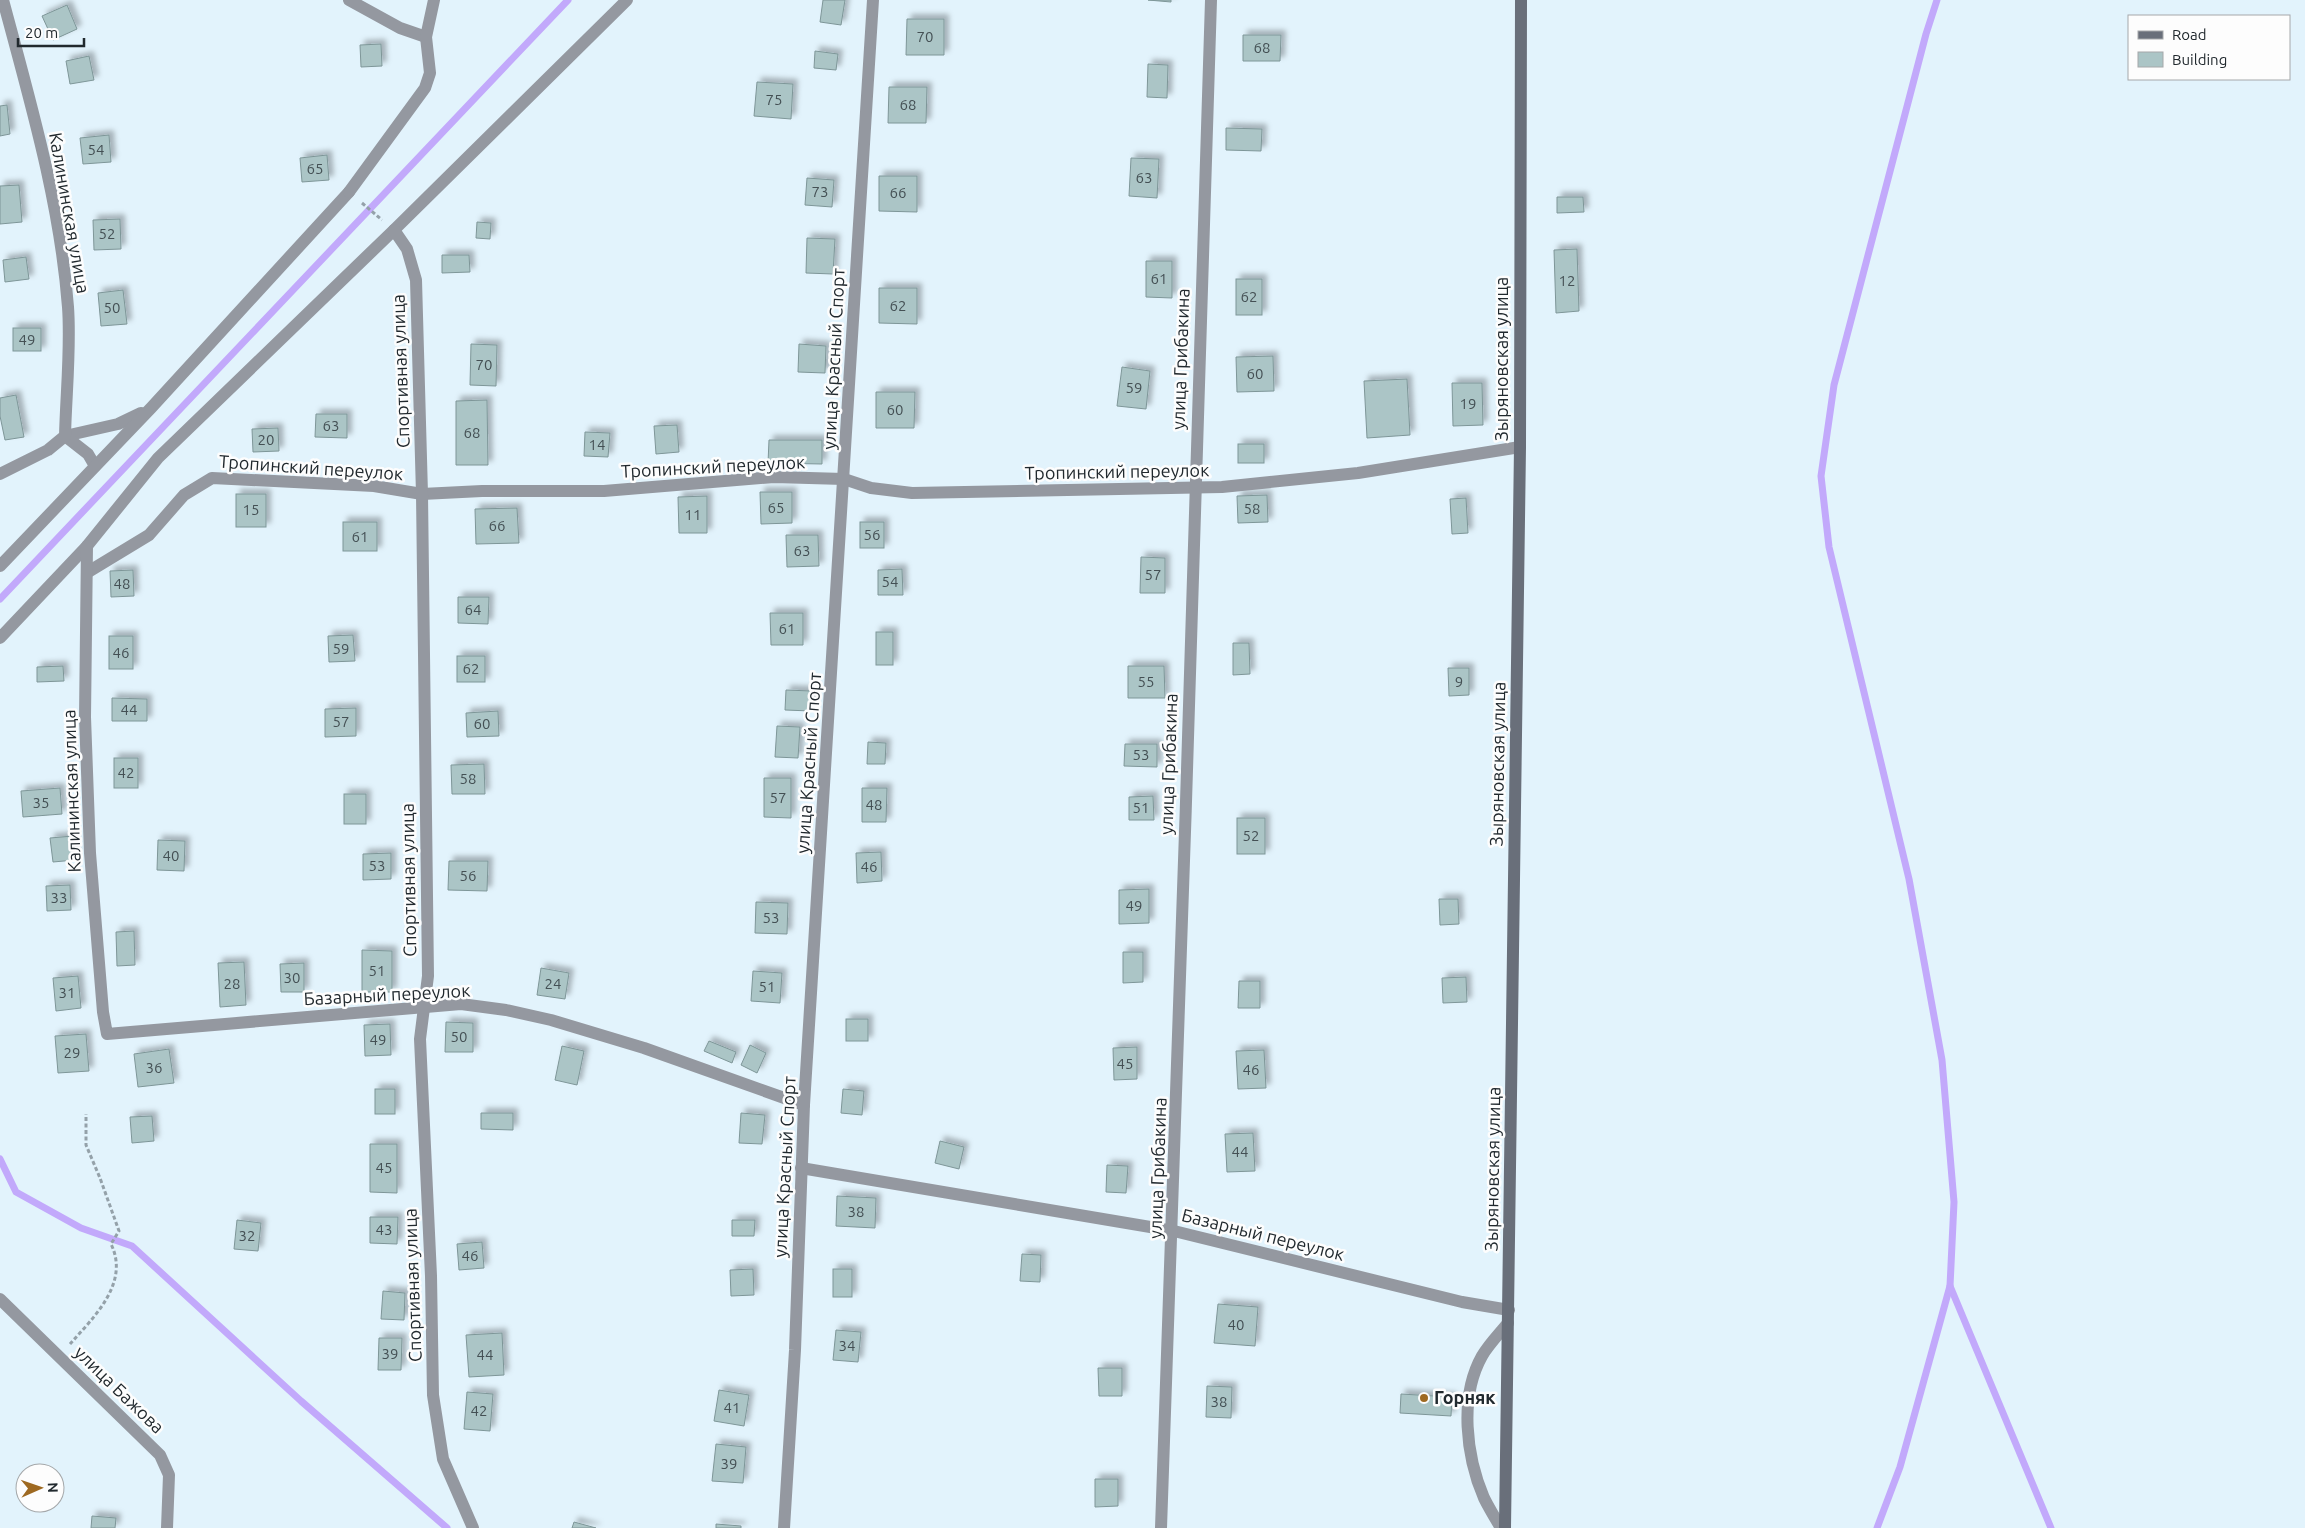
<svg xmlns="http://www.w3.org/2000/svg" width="2305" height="1528" font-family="Ubuntu,sans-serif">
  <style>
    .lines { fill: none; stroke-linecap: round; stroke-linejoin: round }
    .stream { stroke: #c2a9fb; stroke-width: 7 }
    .building { fill: #abc5c6; stroke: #7e9698; filter: url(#shadow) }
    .path { stroke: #94a1a9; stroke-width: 3; stroke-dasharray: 4 2.5; stroke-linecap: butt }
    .lane { stroke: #9498a0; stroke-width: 12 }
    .street { stroke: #9498a0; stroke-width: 12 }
    .secondary { stroke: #696f7a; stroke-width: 12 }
    .poi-dot { fill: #9e6921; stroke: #fdfdfd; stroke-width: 2 }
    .labels { text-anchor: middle; stroke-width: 5; stroke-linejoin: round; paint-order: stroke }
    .number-label { font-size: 15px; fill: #445054 }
    .street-label { font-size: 18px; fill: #21292e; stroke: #fdfdfd }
    .poi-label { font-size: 18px; font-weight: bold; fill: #21292e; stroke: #fdfdfd; text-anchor: start }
  </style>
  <defs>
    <filter id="shadow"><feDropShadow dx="4.5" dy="-4.5" stdDeviation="2.5" flood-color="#0004"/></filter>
  </defs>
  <rect width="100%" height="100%" fill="#e2f3fc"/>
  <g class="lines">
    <!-- stream -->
    <g class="stream">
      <polyline points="1937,0 1926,34 1834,385 1821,476 1829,547 1909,879 1942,1060 1954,1202 1950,1286 2051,1528"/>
      <polyline points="0,599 568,0"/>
      <polyline points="0,1159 16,1192 81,1228 132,1246 301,1401 447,1528"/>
      <polyline points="1877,1528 1900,1467 1950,1286"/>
    </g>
  </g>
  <!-- building -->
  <g class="building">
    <polygon points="823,0 845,0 841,25 820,22"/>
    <polygon points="1148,0 1171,0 1171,2"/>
    <polygon points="67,5 77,29 53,40 42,16"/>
    <polygon points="907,19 944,19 944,55 906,55"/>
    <polygon points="1243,35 1281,35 1280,61 1243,61"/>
    <polygon points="381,44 382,66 361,67 360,45"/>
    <polygon points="815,51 838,54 836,70 814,68"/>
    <polygon points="89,56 94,80 70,84 66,61"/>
    <polygon points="1148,64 1168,65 1167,98 1147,97"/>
    <polygon points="757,82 793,84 791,119 754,116"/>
    <polygon points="889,87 927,87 926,123 888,123"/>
    <polygon points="7,105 10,134 0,136 0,106"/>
    <polygon points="1226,128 1262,129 1261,151 1226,150"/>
    <polygon points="109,135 111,162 83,164 80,138"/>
    <polygon points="327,155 329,180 302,182 300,158"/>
    <polygon points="1131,158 1159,159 1157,198 1129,196"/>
    <polygon points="879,176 917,176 917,212 879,211"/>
    <polygon points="807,178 834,180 832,207 805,205"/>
    <polygon points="19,185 22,222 0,224 0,186"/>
    <polygon points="1557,197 1583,197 1584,212 1557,213"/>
    <polygon points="120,219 121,249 94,250 93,220"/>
    <polygon points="477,222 491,223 490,239 476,238"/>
    <polygon points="807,238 835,239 833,274 806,273"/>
    <polygon points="1577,249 1579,311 1556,313 1554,250"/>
    <polygon points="442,255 469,255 470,272 442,273"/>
    <polygon points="26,257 29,279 5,282 3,260"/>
    <polygon points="1146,261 1172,261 1172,298 1146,297"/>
    <rect x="1236" y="279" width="26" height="36"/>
    <polygon points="879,288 917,288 917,324 879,323"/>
    <polygon points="123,290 127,324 101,326 98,293"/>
    <rect x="13" y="328" width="28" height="23"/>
    <polygon points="471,344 497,345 496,386 470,385"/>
    <polygon points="799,344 826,346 825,373 798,372"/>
    <polygon points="1273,356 1274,391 1237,392 1236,357"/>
    <polygon points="1122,367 1150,371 1146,409 1117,406"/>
    <polygon points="1407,379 1410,435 1367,438 1364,381"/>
    <polygon points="1452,383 1482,383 1483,425 1453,426"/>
    <polygon points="876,392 915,392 914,428 876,428"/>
    <polygon points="16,395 24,437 5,440 0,416 0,398"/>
    <polygon points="487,400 488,465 456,465 456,401"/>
    <polygon points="316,414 347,414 347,438 315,437"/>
    <polygon points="677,425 679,452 656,454 654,426"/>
    <polygon points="278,428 279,451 253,452 252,429"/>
    <polygon points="585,432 610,433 608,457 584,456"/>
    <polygon points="769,440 822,440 822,464 768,463"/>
    <rect x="1238" y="444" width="26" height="19"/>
    <polygon points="760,492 792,492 792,523 761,524"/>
    <rect x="236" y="494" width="30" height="33"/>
    <polygon points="1267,495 1268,522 1238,523 1237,496"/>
    <polygon points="707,496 707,533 679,533 678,497"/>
    <polygon points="1466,498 1468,533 1452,534 1450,499"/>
    <polygon points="517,508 519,543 476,544 475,509"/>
    <rect x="343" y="522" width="34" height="29"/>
    <rect x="860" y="522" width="24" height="26"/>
    <polygon points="786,535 818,535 819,566 787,567"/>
    <polygon points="1141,557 1165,558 1165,593 1140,593"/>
    <polygon points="902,569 903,595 878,595 878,570"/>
    <polygon points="133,570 134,596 111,597 110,571"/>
    <polygon points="458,597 489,597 488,624 458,623"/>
    <polygon points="770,613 803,613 803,645 771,645"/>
    <rect x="876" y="632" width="17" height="33"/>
    <polygon points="353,635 355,661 329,662 328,636"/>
    <rect x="109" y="636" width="24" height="33"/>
    <polygon points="1233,643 1249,643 1250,674 1233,675"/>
    <rect x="457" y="656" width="28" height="26"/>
    <polygon points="63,666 64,681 37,682 37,667"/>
    <polygon points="1128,666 1164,666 1165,698 1128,698"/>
    <polygon points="1448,668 1469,668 1469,695 1449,696"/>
    <polygon points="786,690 812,691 811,711 785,710"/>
    <polygon points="112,698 147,699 147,721 112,721"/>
    <polygon points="356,708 356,736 325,737 325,709"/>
    <polygon points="498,711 499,736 467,737 466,713"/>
    <polygon points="777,726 800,727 798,758 775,757"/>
    <polygon points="868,742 886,743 885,764 867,764"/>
    <polygon points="1125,744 1157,744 1157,767 1124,766"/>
    <rect x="114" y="758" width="24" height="30"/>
    <polygon points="484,764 485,794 452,794 451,765"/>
    <polygon points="764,778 791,778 791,818 764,817"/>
    <polygon points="60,788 62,814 23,817 21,791"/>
    <polygon points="862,788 887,788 886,822 862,822"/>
    <rect x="344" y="794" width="22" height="30"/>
    <polygon points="1153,796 1154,820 1129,820 1129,797"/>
    <rect x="1237" y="818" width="28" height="36"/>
    <polygon points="73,836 75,860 53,862 50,838"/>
    <polygon points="158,840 185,841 184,871 157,870"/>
    <polygon points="881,852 882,881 857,883 856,853"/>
    <polygon points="391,853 391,879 363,880 363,854"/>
    <polygon points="449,861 488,861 487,891 448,890"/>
    <polygon points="70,885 71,910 47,911 46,886"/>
    <polygon points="1149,889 1149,923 1119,924 1119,890"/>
    <polygon points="1439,899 1458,899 1459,924 1440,925"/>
    <polygon points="756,902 788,903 787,934 755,933"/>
    <polygon points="134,931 135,965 117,966 116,932"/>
    <polygon points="362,950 392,951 392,992 362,992"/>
    <polygon points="1123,952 1143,952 1143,982 1123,983"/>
    <polygon points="244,962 246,1005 220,1007 218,963"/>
    <polygon points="304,963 304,992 281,992 280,964"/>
    <polygon points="541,968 569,973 565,999 537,995"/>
    <polygon points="753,971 782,973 780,1003 751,1001"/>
    <polygon points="78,976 81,1008 56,1011 53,978"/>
    <polygon points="1466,977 1467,1002 1443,1003 1442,978"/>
    <polygon points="1239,981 1260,981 1260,1008 1238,1008"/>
    <rect x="846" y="1019" width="22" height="22"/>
    <polygon points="446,1022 473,1023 473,1052 445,1052"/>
    <polygon points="390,1024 391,1055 365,1056 364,1025"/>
    <polygon points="86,1034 89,1071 58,1073 55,1036"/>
    <polygon points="709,1041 736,1052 732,1063 704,1051"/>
    <polygon points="750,1045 766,1053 757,1073 741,1065"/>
    <polygon points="562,1046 584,1051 577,1085 555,1080"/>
    <polygon points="1137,1047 1137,1079 1114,1080 1113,1048"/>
    <polygon points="169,1049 174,1083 138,1087 134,1054"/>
    <polygon points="1264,1050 1266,1088 1238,1089 1236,1051"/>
    <rect x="375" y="1089" width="20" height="25"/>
    <polygon points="843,1089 864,1091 862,1115 841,1113"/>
    <polygon points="481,1113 513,1113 513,1130 481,1129"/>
    <polygon points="741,1113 765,1115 762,1144 739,1143"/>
    <polygon points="152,1116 154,1141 132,1143 130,1117"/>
    <polygon points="1253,1133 1255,1171 1227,1172 1225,1134"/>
    <polygon points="940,1141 964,1147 959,1169 935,1163"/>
    <polygon points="370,1144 397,1144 397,1193 370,1192"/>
    <polygon points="1107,1165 1128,1166 1126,1193 1106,1192"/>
    <polygon points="837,1196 876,1198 875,1228 836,1226"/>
    <polygon points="370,1217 398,1217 397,1244 370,1243"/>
    <polygon points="237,1220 261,1223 258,1251 234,1249"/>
    <polygon points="732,1220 755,1220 754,1236 732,1236"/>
    <polygon points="482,1242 484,1268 459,1270 457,1244"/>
    <polygon points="1022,1254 1041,1255 1040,1282 1020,1281"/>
    <polygon points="753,1269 754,1295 731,1296 730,1270"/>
    <rect x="833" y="1269" width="19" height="28"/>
    <polygon points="383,1291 405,1293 404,1320 381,1319"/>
    <polygon points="1218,1304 1258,1307 1255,1346 1214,1343"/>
    <polygon points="836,1330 861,1332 858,1362 833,1360"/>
    <polygon points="502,1333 504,1375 469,1377 466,1335"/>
    <polygon points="379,1338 402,1338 401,1370 378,1370"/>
    <polygon points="1098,1368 1122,1368 1122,1396 1099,1396"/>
    <polygon points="1207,1386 1232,1387 1231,1418 1206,1417"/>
    <polygon points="719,1390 749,1395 744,1426 714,1421"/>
    <polygon points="467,1392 493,1394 490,1431 464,1429"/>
    <polygon points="1401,1394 1452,1397 1451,1416 1400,1413"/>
    <polygon points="716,1444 746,1447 743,1483 712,1481"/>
    <polygon points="1095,1479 1118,1479 1118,1506 1095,1507"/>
    <polygon points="92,1516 116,1518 115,1528 91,1528"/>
    <polygon points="574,1522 596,1528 572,1528"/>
    <polygon points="716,1524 741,1526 741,1528 716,1528"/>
  </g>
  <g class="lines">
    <!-- path -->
    <g class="path">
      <polyline points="362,203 382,220"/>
      <path d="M70 1344C94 1317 130 1283 111 1244L119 1231 100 1178 86 1145V1114"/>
    </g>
    <!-- lane -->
    <g class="lane">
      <polyline points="65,436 118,424 141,413"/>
      <polyline points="65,436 88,454 95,466"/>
      <polyline points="0,566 151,408 349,192"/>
      <polyline points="88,572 149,535 184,495 212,478 374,486 422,494 482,491 604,491 774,477 844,479 871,488 912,493 1222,487 1358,473 1520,447"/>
      <polyline points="0,638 87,546 158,458 394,230 627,0"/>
      <path d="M1501 1528C1495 1518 1489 1508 1484 1498 1466 1456 1459 1397 1482 1356 1489 1344 1500 1333 1508 1323"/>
    </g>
    <!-- street -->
    <g class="street">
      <polyline points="349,0 400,28 426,37"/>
      <polyline points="349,192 425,88 430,73 426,37 434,0"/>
      <polyline points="394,230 407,249 416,280 422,494 428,976 420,1039 431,1276 433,1395 443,1459 473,1528"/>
      <path d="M0 474 48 450 65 436C66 394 71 348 68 307 60 202 30 101 3 0"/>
      <polyline points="87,546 85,717 90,853 103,1012 107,1034 461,1004 506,1010 551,1020 644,1048 804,1105"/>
      <polyline points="801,1168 1174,1231 1462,1302 1509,1310"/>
      <polyline points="0,1299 160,1455 169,1475 167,1528"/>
      <polyline points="784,1528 795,1350 804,1105 873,0"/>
      <path d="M1161 1528C1182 1019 1193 509 1211 0"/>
    </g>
    <!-- secondary -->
    <polyline class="secondary" points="1505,1528 1520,447 1521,0"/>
  </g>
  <!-- markers -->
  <circle class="poi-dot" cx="1424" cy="1398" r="5"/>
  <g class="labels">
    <!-- number labels -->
    <g class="number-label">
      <text x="925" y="42">70</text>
      <text x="1262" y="53">68</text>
      <text x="774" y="105">75</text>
      <text x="908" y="110">68</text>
      <text x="96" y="155">54</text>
      <text x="315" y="174">65</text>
      <text x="1144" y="183">63</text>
      <text x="820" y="197">73</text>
      <text x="898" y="198">66</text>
      <text x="107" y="239">52</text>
      <text x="1159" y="284">61</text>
      <text x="1567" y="286">12</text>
      <text x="1249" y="302">62</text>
      <text x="898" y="311">62</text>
      <text x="112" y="313">50</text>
      <text x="27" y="345">49</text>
      <text x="484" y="370">70</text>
      <text x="1255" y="379">60</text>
      <text x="1134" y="393">59</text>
      <text x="1468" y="409">19</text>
      <text x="895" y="415">60</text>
      <text x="331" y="431">63</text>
      <text x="472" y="438">68</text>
      <text x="266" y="445">20</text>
      <text x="597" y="450">14</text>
      <text x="776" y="513">65</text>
      <text x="1252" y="514">58</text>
      <text x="251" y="515">15</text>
      <text x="693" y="520">11</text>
      <text x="497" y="531">66</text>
      <text x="872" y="540">56</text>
      <text x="360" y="542">61</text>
      <text x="802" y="556">63</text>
      <text x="1153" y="580">57</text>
      <text x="890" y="587">54</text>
      <text x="122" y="589">48</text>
      <text x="473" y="615">64</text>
      <text x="787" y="634">61</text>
      <text x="341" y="654">59</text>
      <text x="121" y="658">46</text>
      <text x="471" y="674">62</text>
      <text x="1146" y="687">55</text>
      <text x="1459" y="687">9</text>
      <text x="129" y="715">44</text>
      <text x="341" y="727">57</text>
      <text x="482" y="729">60</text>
      <text x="1141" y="760">53</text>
      <text x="126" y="778">42</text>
      <text x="468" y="784">58</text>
      <text x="778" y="803">57</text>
      <text x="41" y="808">35</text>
      <text x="874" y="810">48</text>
      <text x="1141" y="813">51</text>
      <text x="1251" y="841">52</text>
      <text x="171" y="861">40</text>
      <text x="377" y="871">53</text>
      <text x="869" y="872">46</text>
      <text x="468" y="881">56</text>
      <text x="59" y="903">33</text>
      <text x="1134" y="911">49</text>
      <text x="771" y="923">53</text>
      <text x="377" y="976">51</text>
      <text x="292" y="983">30</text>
      <text x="232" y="989">28</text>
      <text x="553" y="989">24</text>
      <text x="767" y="992">51</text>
      <text x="67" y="998">31</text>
      <text x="459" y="1042">50</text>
      <text x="378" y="1045">49</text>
      <text x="72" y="1058">29</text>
      <text x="1125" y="1069">45</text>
      <text x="154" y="1073">36</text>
      <text x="1251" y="1075">46</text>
      <text x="1240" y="1157">44</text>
      <text x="384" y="1173">45</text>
      <text x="856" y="1217">38</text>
      <text x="384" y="1235">43</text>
      <text x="247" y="1241">32</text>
      <text x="470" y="1261">46</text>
      <text x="1236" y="1330">40</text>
      <text x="847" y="1351">34</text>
      <text x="390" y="1359">39</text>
      <text x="485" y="1360">44</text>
      <text x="1219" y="1407">38</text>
      <text x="732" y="1413">41</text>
      <text x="479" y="1416">42</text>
      <text x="729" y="1469">39</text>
    </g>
    <!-- street labels -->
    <g class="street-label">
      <text transform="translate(69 213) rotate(80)" y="6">Калининская улица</text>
      <text transform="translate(834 359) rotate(-87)" y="6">улица Красный Спорт</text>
      <text transform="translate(1181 359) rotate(-88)" y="6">улица Грибакина</text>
      <text transform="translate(1502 359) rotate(-90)" y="6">Зыряновская улица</text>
      <text transform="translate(401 371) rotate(-92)" y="6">Спортивная улица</text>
      <text transform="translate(713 467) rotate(-3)" y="6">Тропинский переулок</text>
      <text transform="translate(311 468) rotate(4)" y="6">Тропинский переулок</text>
      <text transform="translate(1117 472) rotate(-1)" y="6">Тропинский переулок</text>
      <text transform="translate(809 763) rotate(-86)" y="6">улица Красный Спорт</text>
      <text transform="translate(1169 764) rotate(-88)" y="6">улица Грибакина</text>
      <text transform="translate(1498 764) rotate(-89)" y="6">Зыряновская улица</text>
      <text transform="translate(72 791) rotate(-92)" y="6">Калининская улица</text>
      <text transform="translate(409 880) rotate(-91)" y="6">Спортивная улица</text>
      <text transform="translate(387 995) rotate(-3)" y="6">Базарный переулок</text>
      <text transform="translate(785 1167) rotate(-87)" y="6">улица Красный Спорт</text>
      <text transform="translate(1158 1168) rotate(-88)" y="6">улица Грибакина</text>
      <text transform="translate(1493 1169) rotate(-89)" y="6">Зыряновская улица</text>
      <text transform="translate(1263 1235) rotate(14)" y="6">Базарный переулок</text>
      <text transform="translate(413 1285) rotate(-92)" y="6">Спортивная улица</text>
      <text transform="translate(119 1390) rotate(44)" y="6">улица Бажова</text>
    </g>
    <!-- poi labels -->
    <g class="poi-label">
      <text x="1434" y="1404">Горняк</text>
    </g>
  </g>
  <!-- legend -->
  <rect x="2128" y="15" width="162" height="65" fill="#fdfdfd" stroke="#a5a8aa"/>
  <rect x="2138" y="31" width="25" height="8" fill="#696f7a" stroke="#a5a8aa"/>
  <text x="2172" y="40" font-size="15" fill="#21292e">Road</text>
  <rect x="2138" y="52" width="25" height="15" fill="#abc5c6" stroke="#a5a8aa"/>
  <text x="2172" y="65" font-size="15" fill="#21292e">Building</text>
  <!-- north arrow -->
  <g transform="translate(40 1488) rotate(88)"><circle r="24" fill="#fdfdfd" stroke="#a5a8aa"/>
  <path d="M0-4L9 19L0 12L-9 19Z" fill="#9e6921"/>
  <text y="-8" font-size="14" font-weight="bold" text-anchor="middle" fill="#21292e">N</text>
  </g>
  <!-- scale -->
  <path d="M18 38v8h66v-8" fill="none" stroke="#21292e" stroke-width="2.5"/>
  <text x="25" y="38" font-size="15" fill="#21292e" stroke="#fdfdfd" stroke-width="4" paint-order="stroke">20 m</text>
</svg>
